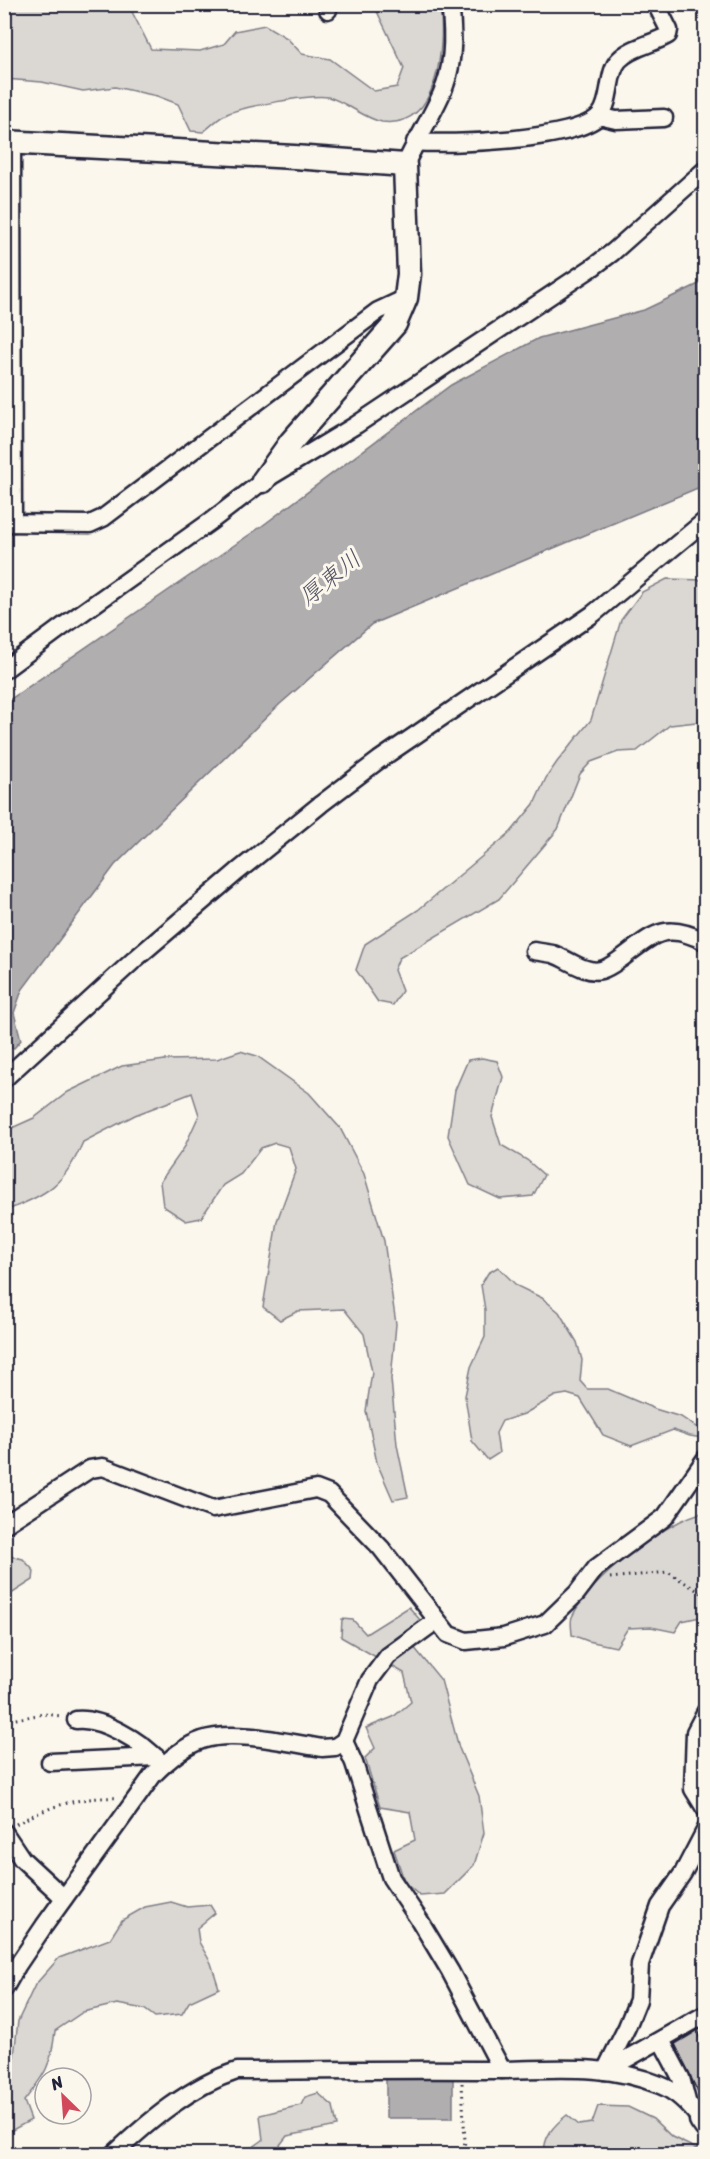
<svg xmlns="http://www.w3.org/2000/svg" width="710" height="2159" font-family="Sriracha,'Klee One',sans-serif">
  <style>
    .green { fill: #dbd8d3; stroke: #7e7d87; stroke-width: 1.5 }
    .water { fill: #b1aeb0; stroke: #787681; stroke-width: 1.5 }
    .building { fill: #c6c2c0; stroke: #22223b; stroke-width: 1.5 }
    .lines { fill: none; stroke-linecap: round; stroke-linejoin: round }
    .lane-casing { stroke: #22223b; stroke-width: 13 }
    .street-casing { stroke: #22223b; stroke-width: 21 }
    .secondary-casing { stroke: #22223b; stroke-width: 27 }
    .path { stroke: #22223b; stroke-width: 3; stroke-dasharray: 1.5 4.5; stroke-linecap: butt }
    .lane { stroke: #fbf7ec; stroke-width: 8 }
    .street { stroke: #fbf7ec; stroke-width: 16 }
    .secondary { stroke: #fbf7ec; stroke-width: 22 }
    .labels { text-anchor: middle; stroke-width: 6; stroke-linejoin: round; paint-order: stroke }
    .water-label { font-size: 24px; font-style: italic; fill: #545364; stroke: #fbf7ec }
  </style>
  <rect width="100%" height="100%" fill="#fbf7ec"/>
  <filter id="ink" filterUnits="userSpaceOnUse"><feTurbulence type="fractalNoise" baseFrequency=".0167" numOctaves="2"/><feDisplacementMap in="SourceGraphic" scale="12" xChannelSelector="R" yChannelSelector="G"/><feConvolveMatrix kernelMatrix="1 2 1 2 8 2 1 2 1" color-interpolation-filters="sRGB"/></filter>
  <g filter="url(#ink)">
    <!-- green -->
    <g class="green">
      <path d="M128 4 151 49 200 51 224 44 235 31 265 25 287 38 302 54 330 59 374 91 397 87 404 68 374 5H440C445 44 440 129 382 122 365 119 345 101 328 97 312 94 239 107 225 115 217 119 210 127 203 132L191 131 178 104 157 96 115 87 83 91 42 82 5 79V5Z"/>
      <polygon points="667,579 705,580 705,721 670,725 637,751 618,752 591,762 580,774 558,829 499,899 399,958 394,970 402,991 393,1005 378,1002 356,970 365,944 418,910 511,832 534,804 546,778 557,762 591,720 621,620 642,592"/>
      <path d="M240 1051 257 1056 309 1093 340 1128 364 1174 384 1241 396 1324 391 1379 397 1445 408 1497 393 1500 377 1463 366 1411 372 1372 364 1334 344 1309 298 1311 280 1320 263 1307 277 1221 296 1169 289 1147 275 1143 261 1148 241 1174 223 1185 201 1218 186 1221 163 1206 160 1182 184 1148 199 1115 192 1093 135 1115 83 1142C64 1186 47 1194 5 1211V1131L34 1118 68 1092 122 1066 165 1060 217 1059Z"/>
      <polygon points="482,1058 497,1061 503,1077 492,1117 501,1145 527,1160 544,1175 533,1196 500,1199 470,1185 448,1136 455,1090 468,1060"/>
      <polygon points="498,1267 517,1286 542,1298 559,1312 577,1342 582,1360 580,1381 587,1389 608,1389 655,1409 681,1417 699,1429 703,1438 690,1436 673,1430 631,1446 603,1435 580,1398 567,1394 555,1396 524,1414 502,1421 496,1433 499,1453 488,1460 472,1441 465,1396 471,1367 485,1337 485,1310 481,1285 488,1273"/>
      <path d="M705 1512V1616L682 1621 675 1632 651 1627 628 1628 616 1647 588 1641 572 1635C572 1630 570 1622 572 1617 589 1580 666 1520 705 1512Z"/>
      <polygon points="5,1555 23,1559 34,1571 33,1580 5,1598"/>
      <polygon points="409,1607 420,1620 404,1635 441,1680 459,1748 479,1796 484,1833 474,1865 445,1894 420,1896 405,1883 394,1850 415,1840 410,1812 380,1807 365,1758 375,1748 366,1728 393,1717 411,1702 404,1673 341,1637 342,1619 353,1620 366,1634"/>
      <path d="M171 1902 187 1907 210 1905 215 1913 197 1928 199 1942 211 1963 219 1988 189 2002 182 2014 155 2017 144 2009 117 2004 83 2012 55 2031C51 2067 45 2074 24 2101L31 2120 5 2134V2071L14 2056 18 2021 35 1985 59 1958 110 1939 122 1920 145 1907Z"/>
      <polygon points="318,2093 333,2106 337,2126 287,2136 280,2145 282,2154 213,2154 253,2147 263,2140 260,2115 301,2105 305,2097"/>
      <path d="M598 2106 628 2107 653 2119 672 2137 699 2150 701 2154H544C544 2136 553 2126 567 2115L579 2125 592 2123Z"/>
    </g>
    <!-- water -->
    <g class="water">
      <polygon points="705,281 705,485 372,624 280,704 115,865 22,990 14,1013 21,1040 14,1048 5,1048 5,703 262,526 451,385 539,338 644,310"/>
      <rect x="386" y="2079" width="67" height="39"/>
    </g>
    <!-- building -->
    <polygon class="building" points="705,2026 705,2030 701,2031 699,2035 700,2041 705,2043 705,2107 675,2044"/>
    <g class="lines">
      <defs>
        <polyline id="lane" points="705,2036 706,2037"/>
        <g id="street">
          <polyline points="327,4 328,10"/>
          <polyline points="599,116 616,120 664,118"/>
          <polyline points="12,142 13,523"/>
          <path d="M415 142C449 145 577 141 600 115 612 101 607 72 619 60 631 47 653 44 668 35L669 30 656 4"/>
          <path d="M405 165C416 141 430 119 441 95 454 68 454 34 450 4"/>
          <polyline points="4,523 90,524 103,518 378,311 406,298"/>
          <polyline points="4,670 62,627 211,521 263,481 356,425 593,267 613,252 706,169"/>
          <path d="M534 951C540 952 547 953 553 954 568 959 585 974 601 970 609 968 616 962 622 958 654 934 665 921 706 942"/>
          <polyline points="4,1079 134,960 237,872 321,804 379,760 593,614 706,520"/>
          <polyline points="4,1525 90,1469 103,1467 213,1509 316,1489 329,1494 381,1548 448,1634 466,1641 504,1637 545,1624 577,1593 596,1568 665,1517 706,1458"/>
          <polyline points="706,1711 695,1732 693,1789 706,1810"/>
          <path d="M76 1720C101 1717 143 1742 159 1761"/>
          <polyline points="344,1741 354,1763 391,1878 420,1921 450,1971 502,2070"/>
          <polyline points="50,1762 156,1757"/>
          <polyline points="706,1829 683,1873 660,1906 640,1964 638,2000 627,2027 605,2071 706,2014"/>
          <polyline points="4,1832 22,1859 64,1898"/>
          <path d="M4 1989 17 1966 44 1926 153 1775C166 1762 184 1746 202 1740 232 1729 290 1743 322 1748L335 1747 344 1741 370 1680 388 1656 436 1621"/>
          <polyline points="661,2040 681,2078 687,2101"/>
          <path d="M114 2154C149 2121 190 2086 237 2071 322 2070 407 2069 493 2070 551 2070 603 2062 660 2085 678 2092 690 2105 701 2120"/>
        </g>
        <g id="secondary">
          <polyline points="4,142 294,157 405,165 409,274 406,298 395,324 291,442 263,481"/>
          <polyline points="701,2120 706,2127"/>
        </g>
      </defs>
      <!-- lane casing -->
      <use href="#lane" class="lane-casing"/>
      <!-- street casing -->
      <use href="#street" class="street-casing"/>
      <!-- secondary casing -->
      <use href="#secondary" class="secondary-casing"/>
      <!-- path -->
      <g class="path">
        <polyline points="610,1578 668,1572 706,1596"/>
        <polyline points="4,1721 44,1714 62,1716"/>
        <path d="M16 1824C49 1806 81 1796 119 1798"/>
        <polyline points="462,2083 465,2142 462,2154"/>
      </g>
      <!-- lane -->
      <use href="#lane" class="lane"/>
      <!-- street -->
      <use href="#street" class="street"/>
      <!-- secondary -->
      <use href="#secondary" class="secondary"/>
    </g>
  </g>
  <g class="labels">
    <!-- water labels -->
    <g class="water-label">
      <text transform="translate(330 578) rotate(-39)" y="8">厚東川</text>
    </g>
  </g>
  <!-- margin -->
  <rect width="710" height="2159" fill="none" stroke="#fbf7ec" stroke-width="24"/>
  <rect x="12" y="12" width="686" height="2135" fill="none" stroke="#22223b" stroke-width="2" filter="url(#ink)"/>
  <!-- north arrow -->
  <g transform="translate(63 2096) rotate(335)"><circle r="28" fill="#fbf7ec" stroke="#a4a2a5" stroke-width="1.5"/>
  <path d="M0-4.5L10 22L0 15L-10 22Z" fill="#d1495b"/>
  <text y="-9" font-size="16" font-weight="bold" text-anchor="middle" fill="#22223b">N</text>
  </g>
</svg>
